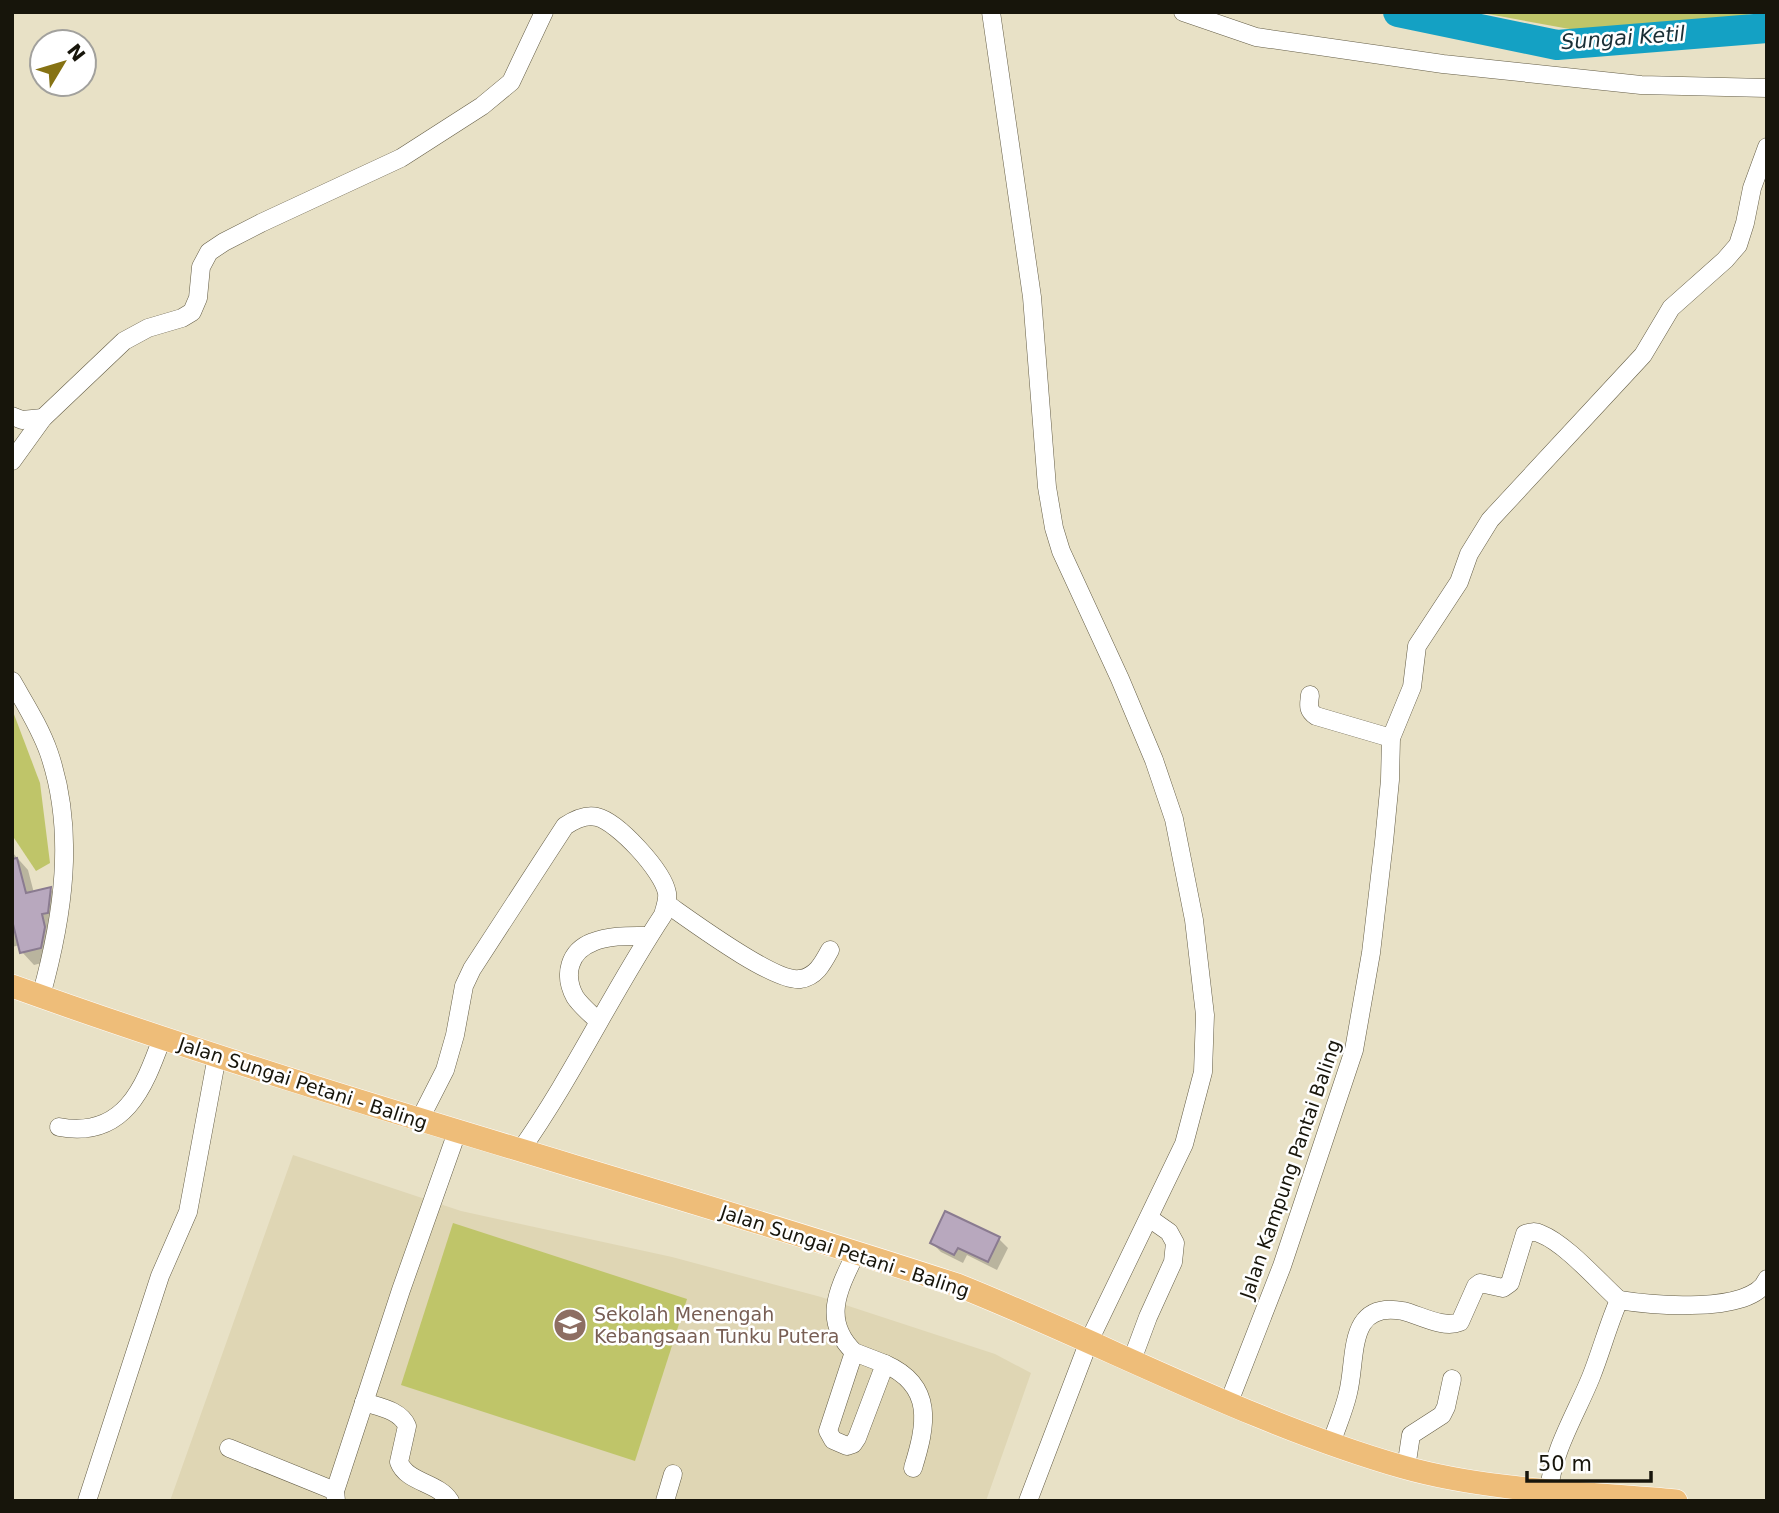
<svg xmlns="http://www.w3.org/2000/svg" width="1779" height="1513" font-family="'DejaVu Sans',sans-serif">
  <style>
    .built { fill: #dfd6b4 }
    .green { fill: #bfc569 }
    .shadow { fill: #0003 }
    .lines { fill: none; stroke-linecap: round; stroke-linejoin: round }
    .river { stroke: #14a1c4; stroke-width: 30 }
    .building { fill: #b8a8be; stroke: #8a7b90; stroke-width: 2 }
    .minor-casing { stroke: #645d46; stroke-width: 19 }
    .major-casing { stroke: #fff; stroke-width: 24 }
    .minor { stroke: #fff; stroke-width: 18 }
    .major { stroke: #eebd79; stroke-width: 23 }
    .labels { text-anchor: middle; stroke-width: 5; stroke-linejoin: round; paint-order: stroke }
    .street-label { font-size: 19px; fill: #17150b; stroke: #fff }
    .education-label { font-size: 19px; fill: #785e54; stroke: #fff; text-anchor: start }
    .water-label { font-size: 21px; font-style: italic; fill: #1b2f36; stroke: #fff }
  </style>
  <rect width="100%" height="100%" fill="#e8e1c6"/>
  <!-- built -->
  <polygon class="built" points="293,1155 461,1211 672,1257 821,1297 995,1354 1031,1373 986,1501 170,1501"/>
  <!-- green -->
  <g class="green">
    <polygon points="1477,12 1758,12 1739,17 1575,30"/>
    <polygon points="12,709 40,783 50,863 36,871 12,835"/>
    <polygon points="453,1223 687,1299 635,1461 401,1385"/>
  </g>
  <!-- shadow -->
  <g class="shadow">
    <polygon points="12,852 28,870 34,893 50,889 62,901 53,960 34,965 22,952 20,945 12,947"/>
    <polygon points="999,1239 1008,1248 997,1270 967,1255 963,1263 941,1252 932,1243"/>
  </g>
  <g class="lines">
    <!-- river -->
    <polyline class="river" points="1398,12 1557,45 1767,28"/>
  </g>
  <!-- building -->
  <g class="building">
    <polygon points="17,858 26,893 51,887 48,913 42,914 45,927 41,948 20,953 12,920 12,859"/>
    <polygon points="945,1211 1000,1237 988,1262 958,1248 954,1255 930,1243"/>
  </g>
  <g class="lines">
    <defs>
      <g id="minor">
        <polyline points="991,12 1032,297 1047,487 1054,528 1061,551 1120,679 1154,760 1174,819 1194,920 1205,1015 1203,1072 1184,1144 1089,1341 1028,1501"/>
        <polyline points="1183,12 1256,37 1443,64 1641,85 1767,88"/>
        <polyline points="12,416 22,420 43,418"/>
        <polyline points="12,461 43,418 124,341 148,328 182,318 192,312 198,298 201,267 209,252 224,242 261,223 401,158 482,106 511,82 544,12"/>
        <path d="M12 681C25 704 40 727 49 753 76 832 63 917 41 996"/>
        <path d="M1310 695C1309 705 1307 710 1316 716L1391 738"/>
        <path d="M667 904C690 920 775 983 800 979 816 977 823 963 830 950"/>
        <path d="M598 1021C590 1013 581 1006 575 997 563 975 569 951 593 942 610 935 630 936 648 936"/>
        <path d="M419 1121 445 1070 455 1035 464 986 472 969 565 826C574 820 586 814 597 817 618 822 663 871 667 893 668 901 665 907 663 915 612 992 573 1076 520 1151"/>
        <path d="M59 1127C124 1139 144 1088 162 1038"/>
        <path d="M854 1352 885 1364 857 1438 853 1444 847 1446 833 1440 828 1431 854 1352C821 1320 839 1288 856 1253"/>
        <polyline points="1132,1360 1148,1317 1173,1262 1175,1243 1169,1232 1149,1218"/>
        <path d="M885 1364C935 1386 926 1426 913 1468"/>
        <path d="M364 1402C379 1407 400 1410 407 1426L399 1462C407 1483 438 1482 450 1501"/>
        <polyline points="1229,1402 1282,1266 1354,1050 1371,953 1384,842 1390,780 1391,738 1412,687 1417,646 1459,582 1469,554 1490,520 1643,355 1671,308 1725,260 1738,245 1745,223 1752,188 1767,147"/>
        <path d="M1331 1444C1336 1428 1344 1411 1348 1393 1357 1358 1346 1300 1403 1311 1420 1315 1443 1329 1460 1322L1476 1286 1480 1283 1503 1288 1510 1283 1525 1234C1531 1232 1535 1231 1541 1234 1566 1244 1598 1281 1619 1300"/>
        <polyline points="229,1448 335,1491"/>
        <polyline points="1406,1468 1411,1435 1442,1415 1446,1407 1452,1379"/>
        <path d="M1549 1490C1553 1450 1576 1414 1591 1377 1601 1352 1608 1325 1619 1300 1650 1305 1753 1315 1767 1279"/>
        <polyline points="87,1501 160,1276 188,1212 217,1056"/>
        <polyline points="336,1501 335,1491 401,1290 457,1132"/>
        <polyline points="665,1501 673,1474"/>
      </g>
      <path id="major" d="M12 986C323 1098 643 1182 957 1285 1105 1344 1250 1423 1403 1467 1487 1491 1588 1493 1676 1501"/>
    </defs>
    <!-- minor casing -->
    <use href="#minor" class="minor-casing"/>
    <!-- major casing -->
    <use href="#major" class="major-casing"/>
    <!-- minor -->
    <use href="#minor" class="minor"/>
    <!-- major -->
    <use href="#major" class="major"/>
  </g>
  <!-- icons -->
  <defs>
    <symbol id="school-disc" viewBox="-11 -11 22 22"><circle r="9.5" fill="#8d6e63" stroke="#fff"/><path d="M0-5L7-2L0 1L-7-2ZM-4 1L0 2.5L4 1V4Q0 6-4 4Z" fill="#fff"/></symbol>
  </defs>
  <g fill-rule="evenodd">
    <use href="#school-disc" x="551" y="1306" width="38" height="38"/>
  </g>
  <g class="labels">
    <!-- street labels -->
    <g class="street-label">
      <text transform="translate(303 1083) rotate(18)" y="7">Jalan Sungai Petani - Baling</text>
      <text transform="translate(1290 1169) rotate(-71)" y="7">Jalan Kampung Pantai Baling</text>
      <text transform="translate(845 1251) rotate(18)" y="7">Jalan Sungai Petani - Baling</text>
    </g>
    <!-- education labels -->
    <g class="education-label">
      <text x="594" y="1321">Sekolah Menengah<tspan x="594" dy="22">Kebangsaan Tunku Putera</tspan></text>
    </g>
    <!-- water labels -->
    <g class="water-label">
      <text transform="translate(1623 38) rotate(-4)" y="7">Sungai Ketil</text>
    </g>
  </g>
  <!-- border -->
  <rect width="1779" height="1513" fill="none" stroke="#17150b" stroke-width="28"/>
  <!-- north arrow -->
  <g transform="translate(63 63) rotate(52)"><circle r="33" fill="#ffffff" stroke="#a2a19d" stroke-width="2"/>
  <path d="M0-5L12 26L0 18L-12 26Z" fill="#867213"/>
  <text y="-10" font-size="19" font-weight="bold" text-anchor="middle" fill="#17150b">N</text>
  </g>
  <!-- scale -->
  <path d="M1527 1471v10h124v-10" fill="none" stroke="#17150b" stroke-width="3.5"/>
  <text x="1538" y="1471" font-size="21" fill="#17150b" stroke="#ffffff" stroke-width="5" paint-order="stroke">50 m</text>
</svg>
